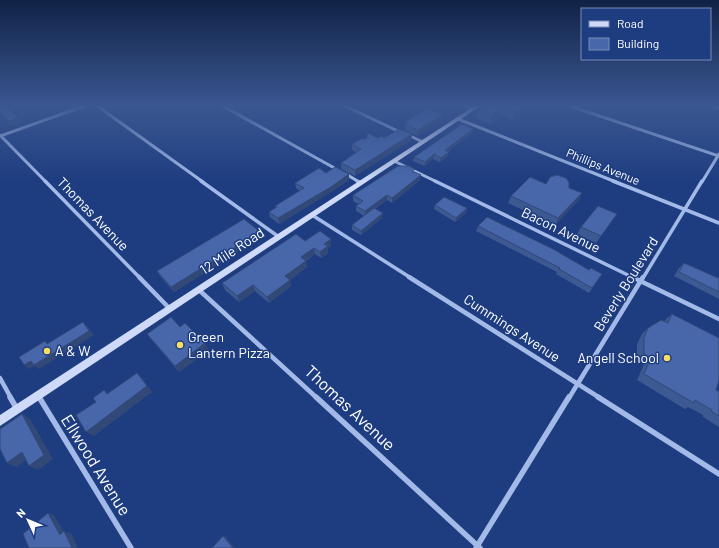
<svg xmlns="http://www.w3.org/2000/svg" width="719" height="548" font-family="Barlow,sans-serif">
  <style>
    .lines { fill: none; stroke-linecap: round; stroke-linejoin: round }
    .street-far3 { stroke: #a3bae8; stroke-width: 3 }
    .street-far2 { stroke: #a3bae8; stroke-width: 3.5 }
    .street-far1 { stroke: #a3bae8; stroke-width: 4.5 }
    .street { stroke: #a3bae8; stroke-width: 5.5 }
    .secondary { fill: #cedaf7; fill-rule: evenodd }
    .wall { fill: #3d5992 }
    .shaded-wall { fill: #324877 }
    .building { fill: #4767aa; stroke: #324877 }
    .poi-dot { fill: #f7de62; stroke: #1e3d80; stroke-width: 1.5 }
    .labels { text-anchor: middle; stroke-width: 3; stroke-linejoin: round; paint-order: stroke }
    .far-street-label { font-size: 12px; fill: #fff; stroke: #1e3d80 }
    .street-label { font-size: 14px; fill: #fff; stroke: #1e3d80 }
    .poi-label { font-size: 14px; fill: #fff; stroke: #1e3d80; text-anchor: start }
    .near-street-label { font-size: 17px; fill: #fff; stroke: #1e3d80 }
  </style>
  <rect width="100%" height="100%" fill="#1e3d80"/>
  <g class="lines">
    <!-- street-far3 -->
    <g class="street-far3">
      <polyline points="96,105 203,182"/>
      <polyline points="221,105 338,170"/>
      <polyline points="343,105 400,132"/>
      <polyline points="463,105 473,109"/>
      <polyline points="567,105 719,156"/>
      <polyline points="708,105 719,108"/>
      <polyline points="458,119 616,182"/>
      <polyline points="0,135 46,182"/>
      <polyline points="408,135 423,142"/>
      <polyline points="0,136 87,105"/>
      <polyline points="394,161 437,182"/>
      <polyline points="346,174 359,182"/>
      <polyline points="702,182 719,154"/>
    </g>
    <!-- street-far2 -->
    <g class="street-far2">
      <polyline points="45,181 140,278"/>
      <polyline points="201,181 279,237"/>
      <polyline points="357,181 361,183"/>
      <polyline points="435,181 634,278"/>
      <polyline points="613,181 719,223"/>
      <polyline points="312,215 411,278"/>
      <polyline points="643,278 702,181"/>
    </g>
    <!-- street-far1 -->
    <g class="street-far1">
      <polyline points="139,277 170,309"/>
      <polyline points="409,277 600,398"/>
      <polyline points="632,277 719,319"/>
      <polyline points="199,290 317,398"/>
      <polyline points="0,378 11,398"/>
      <polyline points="38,396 39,398"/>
      <polyline points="569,398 643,277"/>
    </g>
    <!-- street -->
    <g class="street">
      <polyline points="10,397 17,409"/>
      <polyline points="39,397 131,548"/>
      <polyline points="316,397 480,548"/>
      <polyline points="598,397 719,474"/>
      <polyline points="476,548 569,397"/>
    </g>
    <!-- secondary -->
    <polygon class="secondary" points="476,105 482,105 0,426 0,415"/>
  </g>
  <!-- wall -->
  <g class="wall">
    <polygon points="0,105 18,118 21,122 12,126 0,113"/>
    <polygon points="485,105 534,105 513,120 501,115 490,124 476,118 478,110"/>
    <polygon points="443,115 442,121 417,136 405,130 405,124 406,124 407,121"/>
    <polygon points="472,133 448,151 448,156 440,162 433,159 424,166 413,161 414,157"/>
    <polygon points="412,134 411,140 355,176 341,169 341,163 357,153 352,150 352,144 366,139"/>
    <polygon points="414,172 420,180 392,203 387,200 375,209 382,218 361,235 352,230 352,225 364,216 356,211 356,206 358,204 353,201 353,195"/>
    <polygon points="326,173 349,174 349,180 331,192 279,224 270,217 269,212 275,208 275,206 300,191 296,188 295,183"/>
    <polygon points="546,184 569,188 582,193 579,200 555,225 508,203 511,196"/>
    <polygon points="435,205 467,208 466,213 455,222 434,209"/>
    <polygon points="612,221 596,243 577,234 581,227"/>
    <polygon points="478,226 589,270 602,274 589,293 556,274 557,272 476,231"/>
    <polygon points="261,237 174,292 160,276 157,271"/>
    <polygon points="331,239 331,246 328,248 328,253 321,258 315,254 306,261 307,267 290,280 291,286 269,303 255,291 239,302 225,290 222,283 305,241"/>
    <polygon points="684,263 718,278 719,277 719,299 674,276 679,268"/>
    <polygon points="672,314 716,390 719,392 719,427 703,417 703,415 688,407 685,409 637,380 644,364 638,360 637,355 637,344 642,334 648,328 664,322 665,320"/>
    <polygon points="180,327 209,350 179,372 147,334"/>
  </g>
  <!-- shaded-wall -->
  <g class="shaded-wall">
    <polygon points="526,105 534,105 513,120 516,112"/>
    <polygon points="503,107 501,115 490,124 492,115"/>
    <polygon points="443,115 442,121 417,136 418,130"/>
    <polygon points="18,118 21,122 12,126 9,121"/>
    <polygon points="473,129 472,133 444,154 445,150"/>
    <polygon points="412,134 411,140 355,176 355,170"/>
    <polygon points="449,152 448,156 440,162 441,158"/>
    <polygon points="434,154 433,159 424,166 425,162"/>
    <polygon points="349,174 349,180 331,192 279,224 278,218"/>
    <polygon points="421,175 420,180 392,203 392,198"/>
    <polygon points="582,193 579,200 555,225 558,218"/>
    <polygon points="387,195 387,200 365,216 365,211"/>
    <polygon points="467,208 466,213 455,222 456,218"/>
    <polygon points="383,213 382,218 361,235 361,231"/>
    <polygon points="260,232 261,237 174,292 171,287"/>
    <polygon points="331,239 331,246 328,248 328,253 321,258 320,252 324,244"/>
    <polygon points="314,248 315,254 302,263 301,257"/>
    <polygon points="306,261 307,267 286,283 285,276"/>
    <polygon points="290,280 291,286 269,303 267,297"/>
    <polygon points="253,285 255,291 239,302 237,296"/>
    <polygon points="83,322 87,326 94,335 39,369 35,366 29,369 24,365"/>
    <polygon points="205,343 209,350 179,372 175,366"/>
    <polygon points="137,373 142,378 152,392 94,436 86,432"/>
    <polygon points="22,414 30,419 53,459 38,470 29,466"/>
    <polygon points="22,452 31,456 17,467 7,463"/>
    <polygon points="48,513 54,515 66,536 60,535"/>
    <polygon points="64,531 71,533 78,548 72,548"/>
    <polygon points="223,536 226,537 235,548 233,548"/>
  </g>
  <!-- building -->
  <g class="building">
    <polygon points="0,105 4,105 18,118 9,121 0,112"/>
    <polygon points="485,105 526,105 516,112 503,107 492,115 478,110"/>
    <polygon points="428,108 443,115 418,130 405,124 409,122 407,121"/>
    <polygon points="462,124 473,129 445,150 449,152 441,158 434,154 425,162 414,157"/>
    <polygon points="399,129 412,134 355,170 341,163 361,149 352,144 361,139 366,139 368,133 378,138 381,136 384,138"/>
    <polygon points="398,166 409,166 415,169 412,171 421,175 392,198 387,195 365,211 356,206 363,201 353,195"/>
    <polygon points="335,167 349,174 331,187 278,218 269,212 277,207 275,206 304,188 295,183 319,168 326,173"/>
    <polygon points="557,175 566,178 569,182 569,188 582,193 558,218 511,196 530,177 546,184 550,177"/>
    <polygon points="444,197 467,208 456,218 435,205"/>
    <polygon points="598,206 617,214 601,236 581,227"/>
    <polygon points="374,208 383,213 361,231 352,225"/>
    <polygon points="487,217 553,249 589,270 591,268 602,274 592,288 559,269 560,268 478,226"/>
    <polygon points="244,219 260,232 171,287 157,271"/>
    <polygon points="320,231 331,239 324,244 328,246 320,252 314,248 301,257 306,261 285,276 290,280 267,297 253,285 237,296 222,283 296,234 305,241"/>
    <polygon points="684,263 718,278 719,277 719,292 679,272"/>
    <polygon points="672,314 719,338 719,380 716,390 719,392 719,416 712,412 712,410 695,400 694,403 644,374 651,358 644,354 644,338 648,328 661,320 668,323"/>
    <polygon points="171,317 180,327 185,323 205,343 175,366 147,334"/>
    <polygon points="83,322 89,331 34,365 31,361 24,365 19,357 45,341 47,344"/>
    <polygon points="137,373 147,386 86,432 76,415 96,402 93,398 104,390 107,394"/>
    <polygon points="22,414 44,455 29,466 22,452 7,463 0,449 0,429"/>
    <polygon points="48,513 60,535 64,531 72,548 29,548 23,534"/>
    <polygon points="223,536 233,548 212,548"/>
  </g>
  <!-- sky -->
  <linearGradient id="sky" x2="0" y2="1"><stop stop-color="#102246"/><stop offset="0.58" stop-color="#3b5791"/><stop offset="1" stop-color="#3b5791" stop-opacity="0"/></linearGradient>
  <rect width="719" height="181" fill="url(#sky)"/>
  <!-- markers -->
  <g class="poi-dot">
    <circle cx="180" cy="345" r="4"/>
    <circle cx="47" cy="351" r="4"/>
    <circle cx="667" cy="358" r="4"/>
  </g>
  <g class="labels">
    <!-- far-street labels -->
    <g class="far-street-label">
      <text transform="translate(603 167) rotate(22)" y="4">Phillips Avenue</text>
    </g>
    <!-- street labels -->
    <g class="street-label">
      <text transform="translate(93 214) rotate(46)" y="5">Thomas Avenue</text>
      <text transform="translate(561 230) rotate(26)" y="5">Bacon Avenue</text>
      <text transform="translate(232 251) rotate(-33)" y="5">12 Mile Road</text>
      <text transform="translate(626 284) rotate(-58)" y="5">Beverly Boulevard</text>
      <text transform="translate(512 328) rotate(33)" y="5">Cummings Avenue</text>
    </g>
    <!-- poi labels -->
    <g class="poi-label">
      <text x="188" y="342">Green<tspan x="188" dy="16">Lantern Pizza</tspan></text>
      <text x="55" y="356">A &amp; W</text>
      <text x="659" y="363" text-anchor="end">Angell School</text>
    </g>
    <!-- near-street labels -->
    <g class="near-street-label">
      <text transform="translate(350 408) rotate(43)" y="6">Thomas Avenue</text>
      <text transform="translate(96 465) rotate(58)" y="6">Ellwood Avenue</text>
    </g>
  </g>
  <!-- legend -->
  <rect x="581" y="8" width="130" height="52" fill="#1e3d80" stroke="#788bb3"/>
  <rect x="589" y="21" width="20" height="6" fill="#cedaf7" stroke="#788bb3"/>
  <text x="617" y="28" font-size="12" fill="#ffffff">Road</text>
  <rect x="589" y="38" width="20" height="12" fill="#4767aa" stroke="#788bb3"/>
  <text x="617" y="48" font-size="12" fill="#ffffff">Building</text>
  <!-- north arrow -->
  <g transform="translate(28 520) rotate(314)" stroke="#1e3d80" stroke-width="3" paint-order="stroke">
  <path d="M0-3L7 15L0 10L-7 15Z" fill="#ffffff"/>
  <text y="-6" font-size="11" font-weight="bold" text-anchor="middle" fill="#ffffff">N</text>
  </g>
</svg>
